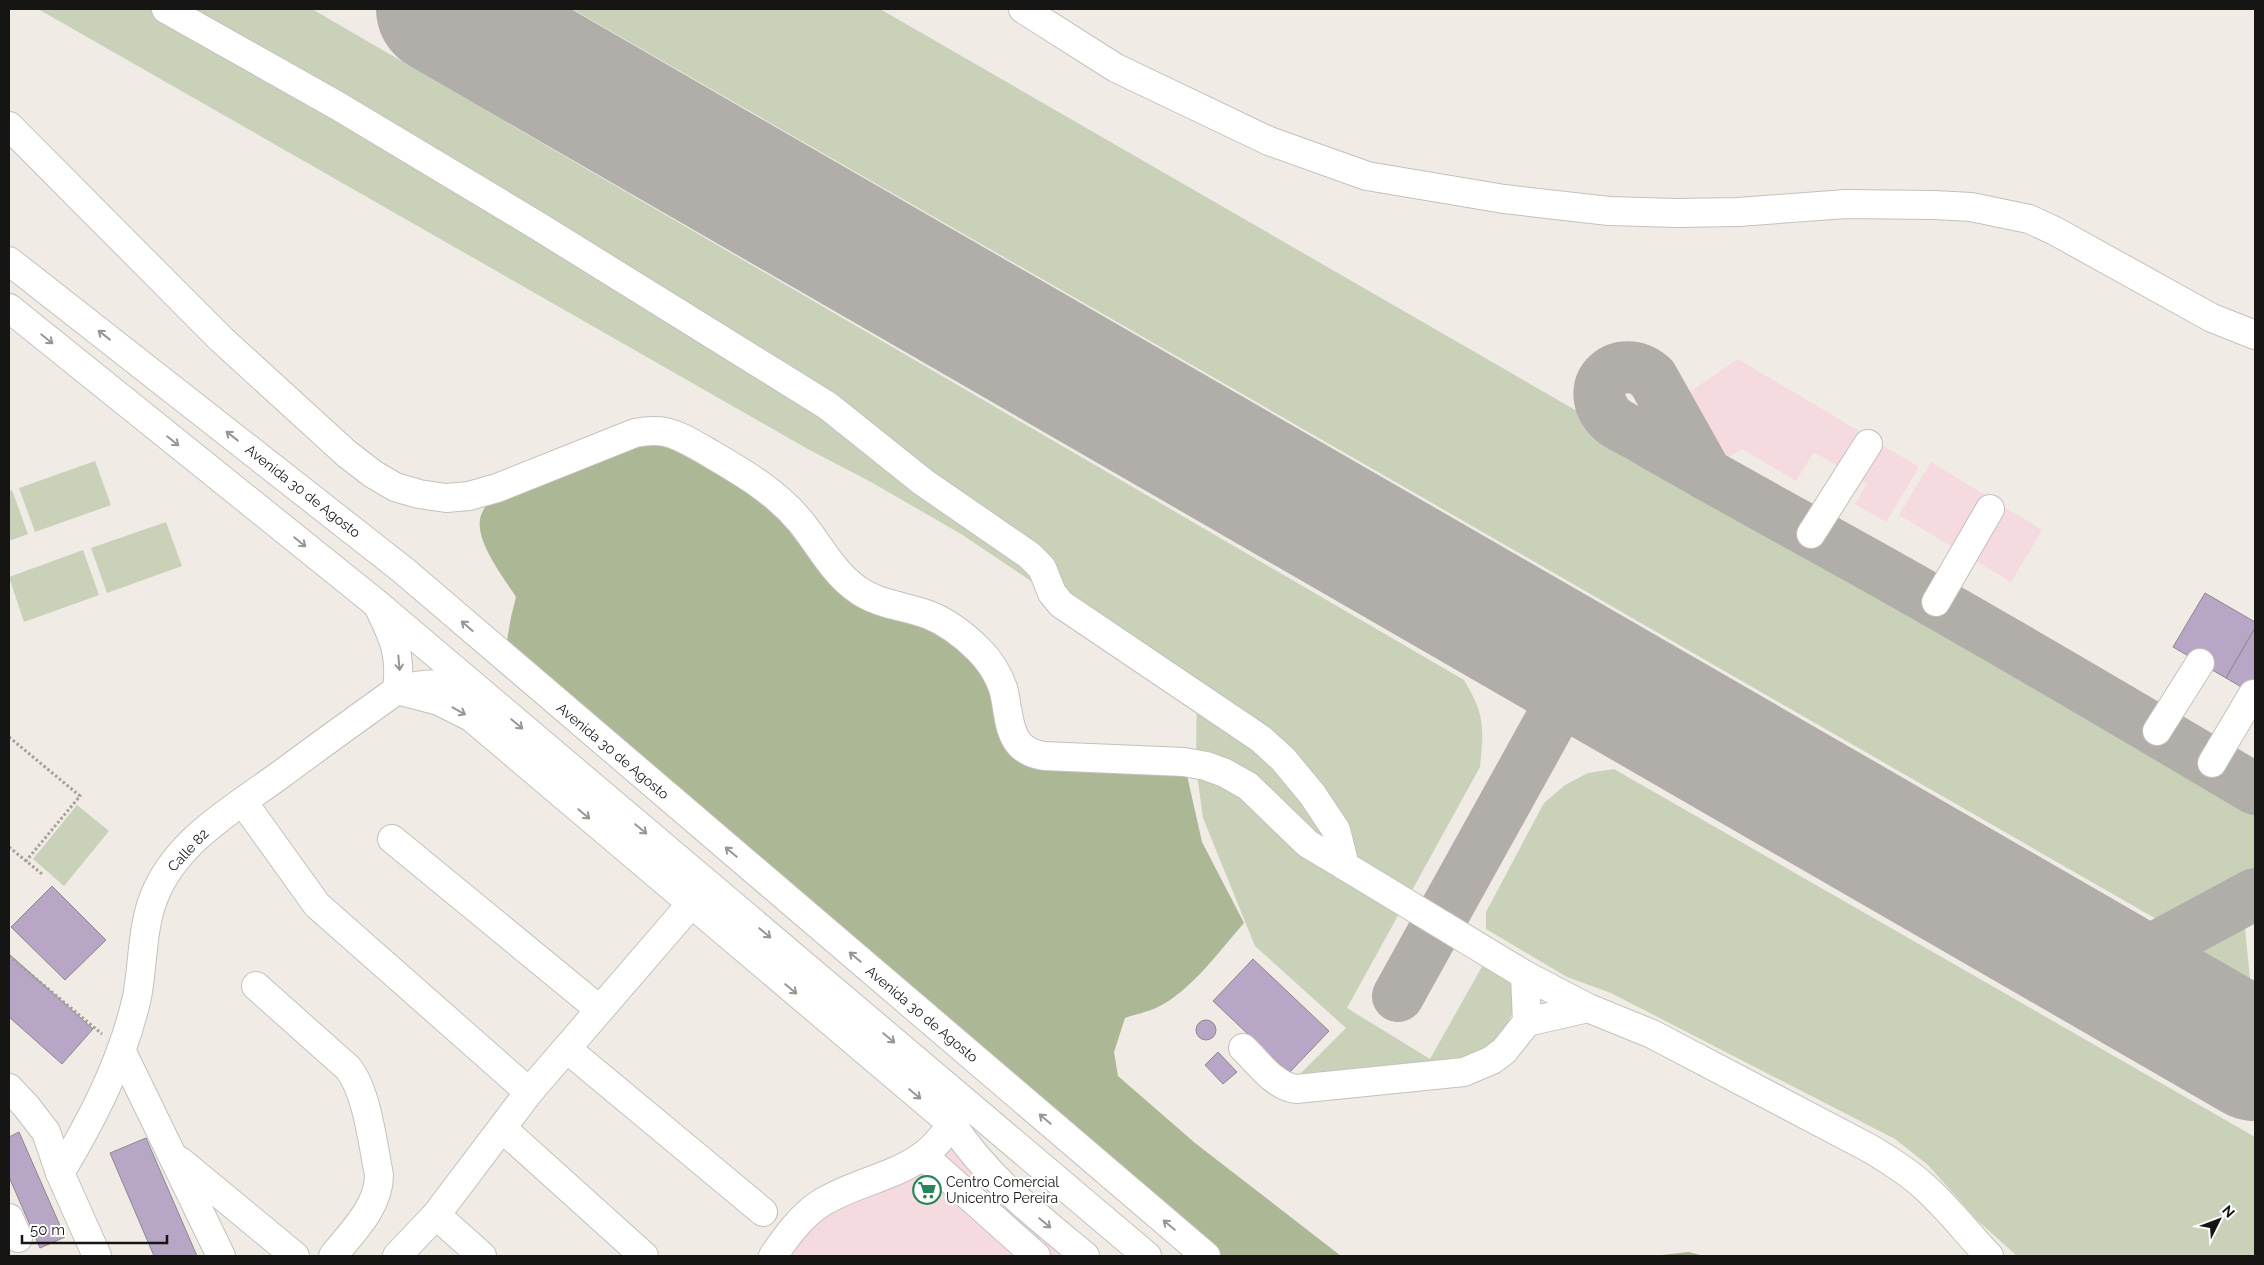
<svg xmlns="http://www.w3.org/2000/svg" width="2264" height="1265" font-family="Raleway,sans-serif">
  <style>
    .commercial { fill: #f5dadf }
    .green { fill: #c9d1b9 }
    .forest { fill: #acb796 }
    .lines { fill: none; stroke-linecap: round; stroke-linejoin: round }
    .taxiway { stroke: #b1ada8; stroke-width: 52 }
    .runway { stroke: #b1ada8; stroke-width: 130 }
    .building { fill: #b7a6c5; stroke: #8c898f }
    .minor-casing { stroke: #c5c0ba; stroke-width: 30 }
    .major-casing { stroke: #c5c0ba; stroke-width: 30 }
    .path { stroke: #a39f9b; stroke-width: 3; stroke-dasharray: 2.5 2.5; stroke-linecap: butt }
    .minor { stroke: #fff; stroke-width: 28 }
    .major { stroke: #fff; stroke-width: 28 }
    .oneway { stroke: #969695 }
    .labels { text-anchor: middle; stroke-width: 4.5; stroke-linejoin: round; paint-order: stroke }
    .street-label { font-size: 14px; fill: #161513; stroke: #fff }
    .poi-label { font-size: 14px; fill: #161513; stroke: #fff; text-anchor: start }
  </style>
  <rect width="100%" height="100%" fill="#f0ebe5"/>
  <!-- commercial -->
  <g class="commercial">
    <polygon points="1738,359 1919,467 1886,522 1855,504 1867,484 1814,452 1796,481 1742,449 1716,465 1681,398"/>
    <polygon points="1931,462 2042,530 2011,582 1899,515"/>
    <polygon points="952,1124 1085,1256 773,1256 787,1236"/>
  </g>
  <!-- green -->
  <g class="green">
    <path d="M38 9H312L1464 680C1485 714 1484 728 1480 767L1347 1008 1430 1059 1488 956 1512 976 1515 1007 1503 1034 1476 1057 1297 1077 1346 1028 1255 946 1203 818 1196 766 1197 681 1037 585 961 534 871 482 806 448Z"/>
    <path d="M572 9H880L2255 802V868C2225 900 2200 910 2158 920Z"/>
    <polygon points="95,461 111,505 35,532 19,488"/>
    <polygon points="12,490 28,534 9,541 9,491"/>
    <polygon points="166,522 182,566 107,593 91,548"/>
    <polygon points="83,550 99,595 24,622 9,577"/>
    <polygon points="1614,769 2255,1137 2255,1256 2017,1256 1977,1220 1928,1165 1895,1139 1611,993 1567,977 1486,929 1486,912 1544,803 1565,785 1588,773"/>
    <polygon points="77,805 109,831 64,886 33,859"/>
    <polygon points="2244,918 2250,979 2194,946"/>
  </g>
  <!-- forest -->
  <g class="forest">
    <path d="M635 433 756 481 827 558 962 634 1016 740 1184 762 1202 842 1244 923C1220 950 1191 991 1158 1007 1148 1012 1136 1014 1125 1018L1114 1052 1118 1076 1195 1143 1341 1256H1206L504 658 511 617 516 597C504 578 476 543 480 519 482 509 492 497 497 488Z"/>
    <polygon points="1689,1252 1704,1256 1652,1256"/>
  </g>
  <g class="lines">
    <!-- taxiway -->
    <g class="taxiway">
      <path d="M1707 475 1652 377C1620 350 1581 384 1609 417 1616 425 1629 430 1638 435 1737 493 1838 546 1937 603 2044 664 2149 726 2255 789"/>
      <polyline points="2110,972 2255,894"/>
      <polyline points="1398,996 1581,666"/>
    </g>
    <!-- runway -->
    <polyline class="runway" points="441,9 2255,1056"/>
  </g>
  <!-- building -->
  <g class="building">
    <polygon points="2205,593 2255,622 2255,628 2226,678 2173,647"/>
    <polygon points="2255,628 2255,695 2226,678"/>
    <polygon points="52,886 106,940 65,980 11,927"/>
    <polygon points="9,954 93,1029 62,1064 9,1017"/>
    <polygon points="1253,959 1329,1031 1289,1073 1213,1001"/>
    <circle cx="1206" cy="1030" r="10"/>
    <polygon points="1218,1052 1237,1072 1223,1084 1205,1065"/>
    <polygon points="19,1132 65,1237 40,1248 9,1177 9,1137"/>
    <polygon points="146,1138 197,1256 154,1256 110,1153"/>
  </g>
  <g class="lines">
    <defs>
      <g id="minor">
        <polyline points="166,9 338,106 538,226 828,406 923,482 1029,555 1042,568 1052,593 1061,604 1261,739 1283,759 1312,794 1336,830 1345,866 1525,975 1588,1008"/>
        <polyline points="1023,9 1116,68 1269,141 1367,176 1504,199 1609,211 1677,213 1738,212 1846,204 1934,205 1971,207 2029,219 2055,231 2212,318 2255,335"/>
        <path d="M9 126 221 339 347 454 373 474 395 487 419 494 446 498 469 496 497 488 635 433C645 431 655 430 665 432 680 435 693 444 706 451 740 471 774 490 800 521 819 544 833 573 858 590 879 605 906 606 929 615 949 623 964 635 979 650 989 660 998 674 1003 688 1011 717 1005 750 1044 756L1184 762 1206 766 1225 773 1248 786 1308 844 1345 866"/>
        <polyline points="1811,534 1868,444"/>
        <polyline points="1936,602 1990,509"/>
        <path d="M377 604C393 636 402 654 397 690"/>
        <path d="M397 690 439 701 471 717 952 1124C987 1178 1036 1215 1085 1256"/>
        <polyline points="2157,731 2200,663"/>
        <polyline points="2212,763 2253,694"/>
        <polyline points="243,802 317,905 529,1092"/>
        <polyline points="392,839 599,1009"/>
        <path d="M256 986 348 1068C367 1091 373 1145 379 1175 379 1207 352 1232 333 1256"/>
        <path d="M1527 1022 1588 1008 1652 1034 1869 1148C1887 1159 1904 1169 1920 1183 1945 1204 1966 1232 1989 1256"/>
        <path d="M1243 1048C1259 1063 1274 1086 1296 1089L1464 1072 1492 1060 1504 1051 1527 1022 1525 975"/>
        <polyline points="567,1049 763,1212"/>
        <polyline points="121,1050 221,1256"/>
        <polyline points="9,1088 26,1106 46,1132 60,1173 97,1256"/>
        <polyline points="503,1129 644,1256"/>
        <polyline points="922,1156 934,1165 1036,1256"/>
        <polyline points="180,1161 295,1256"/>
        <path d="M60 1173C93 1118 123 1060 137 997 144 961 141 924 157 890 181 838 236 807 280 775 319 746 358 718 397 690 432 681 445 683 480 692"/>
        <polyline points="436,1215 482,1256"/>
        <polyline points="9,1218 18,1238"/>
        <polyline points="397,1256 436,1215 529,1092 691,904"/>
        <path d="M773 1256C786 1237 801 1216 821 1203 853 1183 891 1178 921 1157 938 1145 950 1127 961 1111"/>
      </g>
      <g id="major">
        <polyline points="9,261 403,570 1206,1256"/>
        <polyline points="9,308 377,604 1147,1256"/>
      </g>
    </defs>
    <!-- minor casing -->
    <use href="#minor" class="minor-casing"/>
    <!-- major casing -->
    <use href="#major" class="major-casing"/>
    <!-- path -->
    <g class="path">
      <polyline points="9,737 80,796 26,861"/>
      <polyline points="9,847 42,874"/>
      <polyline points="9,956 102,1034"/>
    </g>
    <!-- minor -->
    <use href="#minor" class="minor"/>
    <!-- major -->
    <use href="#major" class="major"/>
  </g>
  <!-- one-way arrows -->
  <defs><path id="oneway-shaft" d="M-6 0H5M1.5-3L5.5 0L1.5 3" fill="none" stroke-width="1.6" stroke-linecap="round" stroke-linejoin="round" transform="scale(1.25)"/></defs>
  <g class="oneway">
    <use href="#oneway-shaft" transform="translate(104 335) rotate(-142)"/>
    <use href="#oneway-shaft" transform="translate(47 339) rotate(39)"/>
    <use href="#oneway-shaft" transform="translate(232 436) rotate(-142)"/>
    <use href="#oneway-shaft" transform="translate(173 441) rotate(39)"/>
    <use href="#oneway-shaft" transform="translate(300 542) rotate(39)"/>
    <use href="#oneway-shaft" transform="translate(467 626) rotate(-139)"/>
    <use href="#oneway-shaft" transform="translate(399 663) rotate(85)"/>
    <use href="#oneway-shaft" transform="translate(459 711) rotate(29)"/>
    <use href="#oneway-shaft" transform="translate(517 724) rotate(40)"/>
    <use href="#oneway-shaft" transform="translate(584 814) rotate(40)"/>
    <use href="#oneway-shaft" transform="translate(641 829) rotate(40)"/>
    <use href="#oneway-shaft" transform="translate(731 852) rotate(-140)"/>
    <use href="#oneway-shaft" transform="translate(765 933) rotate(40)"/>
    <use href="#oneway-shaft" transform="translate(855 957) rotate(-140)"/>
    <use href="#oneway-shaft" transform="translate(791 989) rotate(40)"/>
    <use href="#oneway-shaft" transform="translate(889 1038) rotate(40)"/>
    <use href="#oneway-shaft" transform="translate(915 1094) rotate(40)"/>
    <use href="#oneway-shaft" transform="translate(1045 1119) rotate(-140)"/>
    <use href="#oneway-shaft" transform="translate(1045 1223) rotate(40)"/>
    <use href="#oneway-shaft" transform="translate(1169 1225) rotate(-140)"/>
  </g>
  <!-- icons -->
  <defs>
    <symbol id="supermarket-ring" viewBox="-11 -11 22 22"><circle r="9.5" fill="#fff" stroke="#28855b" stroke-width="1.5"/><path d="M-6-5.5h2.5l.6 2H6L4.5 2H-2.5L-4.4-4H-6ZM-1.5 3.2a1.3 1.3 0 1 0 .1 0ZM3 3.2a1.3 1.3 0 1 0 .1 0Z" fill="#28855b"/></symbol>
  </defs>
  <g fill-rule="evenodd">
    <use href="#supermarket-ring" x="911" y="1174" width="32" height="32"/>
  </g>
  <g class="labels">
    <!-- street labels -->
    <g class="street-label">
      <text transform="translate(303 491) rotate(38)" y="5">Avenida 30 de Agosto</text>
      <text transform="translate(613 751) rotate(40)" y="5">Avenida 30 de Agosto</text>
      <text transform="translate(188 850) rotate(-47)" y="5">Calle 82</text>
      <text transform="translate(922 1014) rotate(40)" y="5">Avenida 30 de Agosto</text>
    </g>
    <!-- poi labels -->
    <g class="poi-label">
      <text x="946" y="1187">Centro Comercial<tspan x="946" dy="16">Unicentro Pereira</tspan></text>
    </g>
  </g>
  <!-- border -->
  <rect width="2264" height="1265" fill="none" stroke="#161513" stroke-width="20"/>
  <!-- north arrow -->
  <g transform="translate(2219 1220) rotate(48)" stroke="#ffffff" stroke-width="4" paint-order="stroke">
  <path d="M0-4L9 19L0 12L-9 19Z" fill="#161513"/>
  <text y="-8" font-size="14" font-weight="bold" text-anchor="middle" fill="#161513">N</text>
  </g>
  <!-- scale -->
  <path d="M22 1235v8h145v-8" fill="none" stroke="#161513" stroke-width="2.5"/>
  <text x="30" y="1235" font-size="15" fill="#161513" stroke="#ffffff" stroke-width="4" paint-order="stroke">50 m</text>
</svg>
